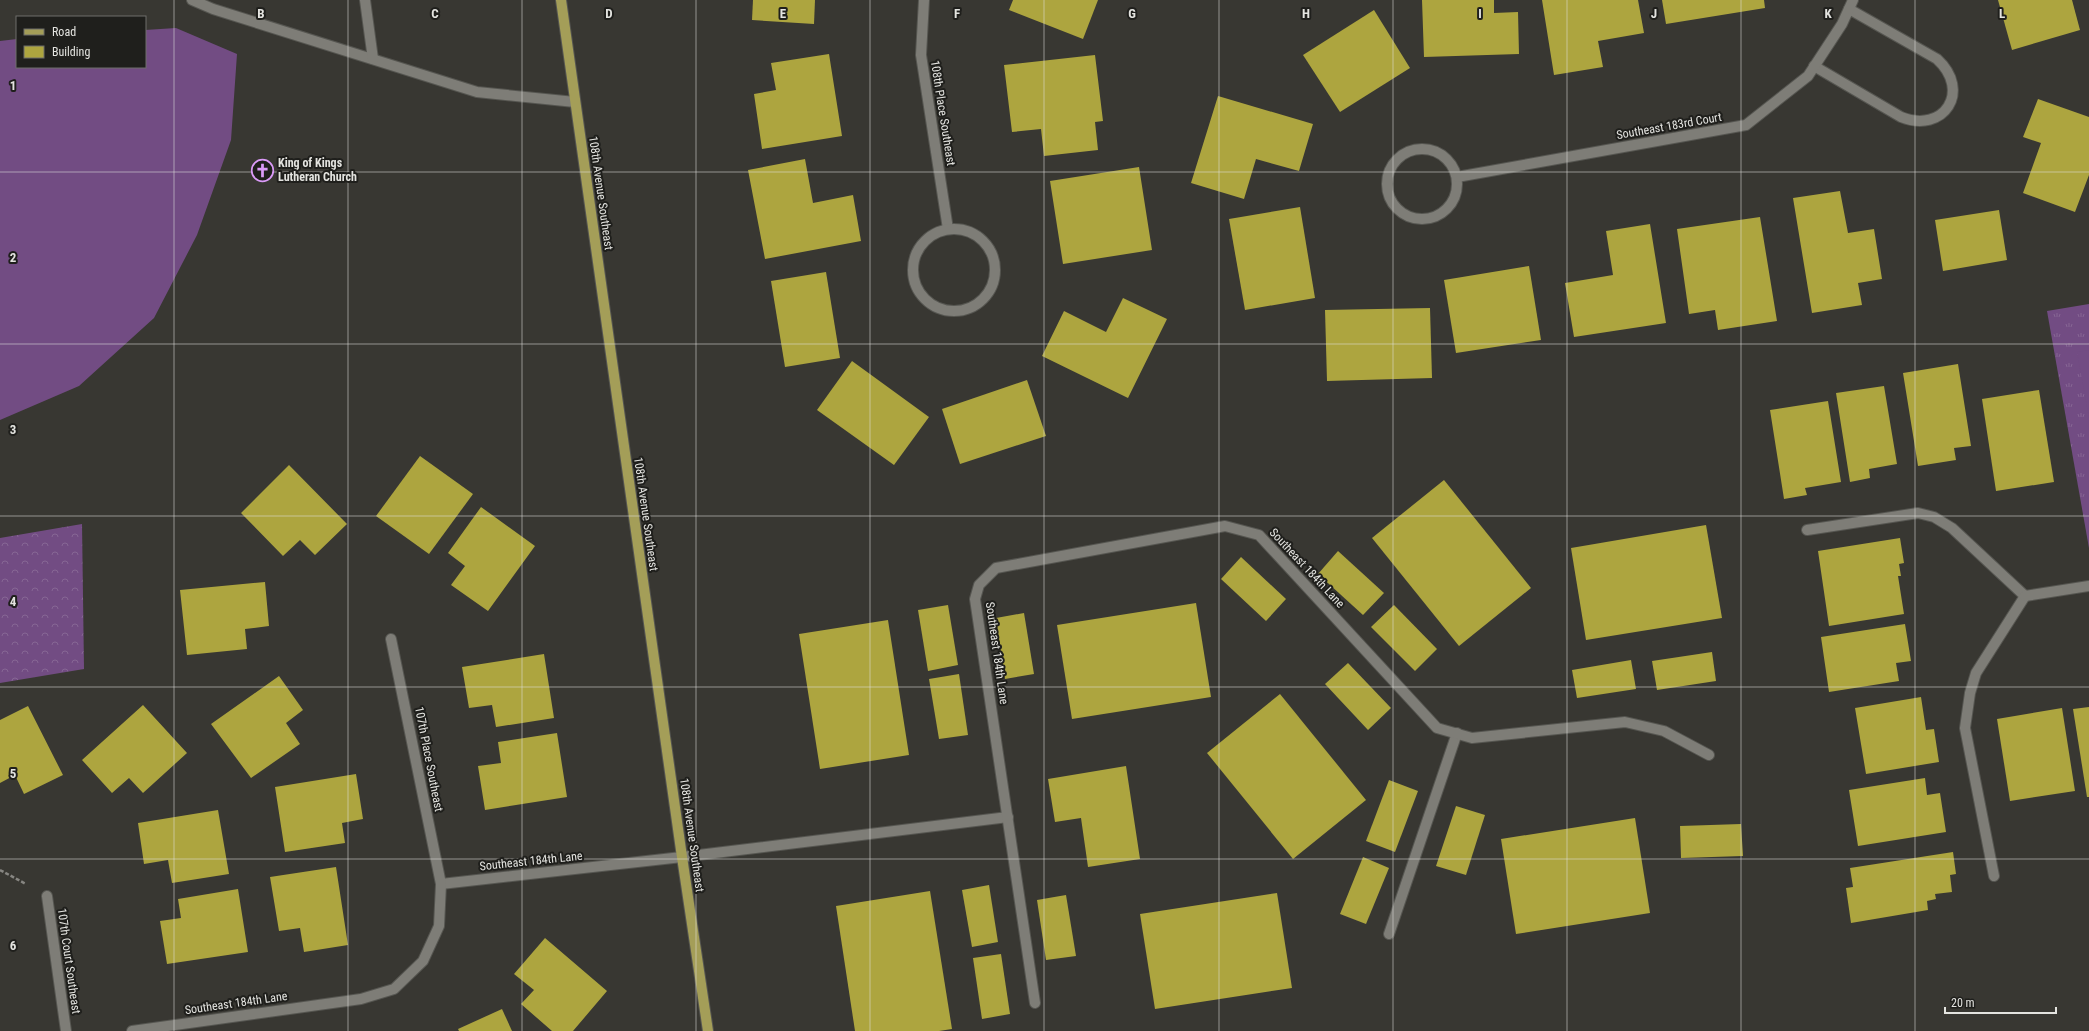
<svg xmlns="http://www.w3.org/2000/svg" width="2089" height="1031" font-family="'Roboto Condensed',sans-serif">
  <style>
    .grass { fill: url(#grass-tufts) }
    .forest { fill: url(#forest-crowns) }
    .garden { fill: #724c83 }
    .building { fill: #ada53f }
    .lines { fill: none; stroke-linecap: round; stroke-linejoin: round }
    .lane-casing { stroke: #565651; stroke-width: 12 }
    .street-casing { stroke: #565651; stroke-width: 12 }
    .primary-casing { stroke: #565651; stroke-width: 12 }
    .path { stroke: #878682; stroke-width: 2.5; stroke-dasharray: 4 2; stroke-linecap: butt }
    .lane { stroke: #7e7d77; stroke-width: 10 }
    .street { stroke: #7e7d77; stroke-width: 10 }
    .primary { stroke: #a49e58; stroke-width: 10 }
    .grid { fill: none; stroke: #e4e4e0; stroke-width: 1; stroke-opacity: 0.55 }
    .labels { text-anchor: middle; stroke-width: 4; stroke-linejoin: round; paint-order: stroke }
    .street-label { font-size: 12px; fill: #e4e4e0; stroke: #1f1f1c }
    .poi-label { font-size: 12px; font-weight: bold; fill: #e4e4e0; stroke: #1f1f1c; text-anchor: start }
    .grid-label { font-size: 13px; text-anchor: middle; font-weight: bold; fill: #e4e4e0; stroke: #1f1f1c; stroke-width: 4; stroke-linejoin: round; paint-order: stroke }
  </style>
  <defs>
    <pattern id="grass-tufts" width="24" height="20" patternUnits="userSpaceOnUse"><rect width="24" height="20" fill="#724c83"/><path d="M3 7l-1-3M5 7V3M7 7l1-3M15 17l-1-3M17 17v-4M19 17l1-3" fill="none" stroke="#866694"/></pattern>
    <pattern id="forest-crowns" width="20" height="18" patternUnits="userSpaceOnUse"><rect width="20" height="18" fill="#724c83"/><path d="M2 6a3 3 0 1 1 6 0M12 15a3 3 0 1 1 6 0" fill="none" stroke="#866694"/></pattern>
  </defs>
  <rect width="100%" height="100%" fill="#383732"/>
  <!-- grass -->
  <polygon class="grass" points="2089,304 2089,548 2047,311"/>
  <!-- forest -->
  <polygon class="forest" points="82,524 84,669 0,683 0,538"/>
  <!-- garden -->
  <g class="garden">
    <polygon points="176,28 237,54 231,140 197,235 154,318 79,386 0,420 0,41 17,39 17,67 145,67 145,30"/>
    <polygon points="2089,350 2089,418 2077,352"/>
  </g>
  <!-- building -->
  <g class="building">
    <polygon points="753,0 815,0 814,24 752,20"/>
    <polygon points="1013,0 1098,0 1083,39 1009,10"/>
    <polygon points="1422,0 1494,0 1494,13 1518,12 1519,54 1424,57"/>
    <polygon points="1542,0 1638,0 1644,33 1598,41 1603,67 1554,75"/>
    <polygon points="1662,0 1764,0 1765,8 1666,24"/>
    <polygon points="1998,0 2072,0 2080,30 2012,50"/>
    <polygon points="1374,10 1410,68 1340,112 1303,55"/>
    <polygon points="829,54 842,136 762,149 754,94 776,90 771,63"/>
    <polygon points="1095,55 1103,121 1095,122 1098,150 1044,156 1041,129 1012,132 1004,65"/>
    <polygon points="1218,96 1313,124 1299,171 1256,159 1244,199 1191,183"/>
    <polygon points="2038,99 2089,117 2089,175 2075,212 2023,193 2041,143 2023,137"/>
    <polygon points="805,159 813,203 853,195 861,241 765,259 748,170"/>
    <polygon points="1139,167 1152,250 1063,264 1050,181"/>
    <polygon points="1840,191 1848,233 1874,229 1882,279 1858,283 1862,305 1812,313 1793,198"/>
    <polygon points="1300,207 1315,298 1245,310 1229,219"/>
    <polygon points="1999,210 2007,260 1943,271 1935,220"/>
    <polygon points="1760,217 1777,321 1718,330 1715,310 1689,314 1677,229"/>
    <polygon points="1650,224 1666,323 1574,337 1565,283 1613,275 1606,231"/>
    <polygon points="1529,266 1541,340 1456,353 1444,280"/>
    <polygon points="826,272 840,358 785,367 771,281"/>
    <polygon points="1123,298 1167,319 1128,398 1042,356 1064,311 1106,332"/>
    <polygon points="1430,308 1432,378 1327,381 1325,310"/>
    <polygon points="852,361 929,417 894,465 817,410"/>
    <polygon points="1958,364 1971,446 1954,448 1956,460 1918,466 1903,373"/>
    <polygon points="1027,380 1046,436 960,464 942,409"/>
    <polygon points="1884,386 1897,464 1869,469 1870,478 1850,482 1836,393"/>
    <polygon points="2039,390 2054,482 1996,491 1982,399"/>
    <polygon points="1828,401 1841,482 1805,488 1807,495 1784,499 1770,410"/>
    <polygon points="420,456 473,494 429,554 376,516"/>
    <polygon points="289,465 347,524 315,555 300,540 283,556 241,513"/>
    <polygon points="1444,480 1531,588 1459,646 1372,538"/>
    <polygon points="481,507 535,546 488,611 451,585 465,566 448,553"/>
    <polygon points="1706,525 1722,618 1586,640 1571,548"/>
    <polygon points="1900,538 1904,563 1899,564 1901,576 1898,576 1904,614 1829,626 1818,551"/>
    <polygon points="1338,551 1384,593 1363,615 1318,574"/>
    <polygon points="1241,557 1286,599 1266,621 1221,579"/>
    <polygon points="265,582 269,626 245,629 247,649 187,655 180,590"/>
    <polygon points="1196,603 1211,697 1072,719 1057,625"/>
    <polygon points="948,605 958,665 928,671 918,610"/>
    <polygon points="1394,605 1437,649 1415,671 1371,627"/>
    <polygon points="1024,613 1034,674 1005,679 996,618"/>
    <polygon points="888,620 909,755 820,769 799,634"/>
    <polygon points="1905,624 1911,661 1896,663 1899,681 1829,692 1821,637"/>
    <polygon points="1712,652 1716,681 1657,690 1652,661"/>
    <polygon points="544,654 554,718 496,727 492,705 469,708 462,667"/>
    <polygon points="1631,660 1636,689 1577,698 1572,670"/>
    <polygon points="1348,663 1391,708 1368,730 1325,684"/>
    <polygon points="959,674 968,735 939,739 929,679"/>
    <polygon points="279,676 303,710 286,723 300,744 251,778 211,724"/>
    <polygon points="1280,694 1366,800 1293,859 1207,753"/>
    <polygon points="1921,697 1926,730 1934,729 1939,762 1866,774 1855,708"/>
    <polygon points="143,705 187,753 143,793 129,778 112,793 82,760"/>
    <polygon points="28,706 63,775 24,794 15,775 0,783 0,720"/>
    <polygon points="2089,707 2089,797 2087,797 2073,709"/>
    <polygon points="2062,708 2075,791 2010,801 1997,719"/>
    <polygon points="557,733 567,797 485,810 478,766 501,763 498,742"/>
    <polygon points="1126,766 1140,859 1088,867 1081,818 1055,822 1048,779"/>
    <polygon points="356,774 363,819 342,823 345,843 285,852 275,787"/>
    <polygon points="1925,778 1927,795 1940,793 1946,832 1858,846 1849,790"/>
    <polygon points="1389,780 1418,791 1395,852 1366,841"/>
    <polygon points="1456,806 1485,815 1466,875 1436,866"/>
    <polygon points="218,810 229,874 172,883 168,860 144,864 138,823"/>
    <polygon points="1635,818 1650,913 1516,934 1501,839"/>
    <polygon points="1741,824 1743,856 1681,858 1680,826"/>
    <polygon points="1953,852 1956,874 1950,875 1952,892 1935,894 1936,899 1927,901 1928,910 1851,923 1846,888 1853,887 1850,868"/>
    <polygon points="1363,857 1389,868 1366,924 1340,914"/>
    <polygon points="336,867 348,945 304,952 300,928 279,931 270,877"/>
    <polygon points="989,885 998,942 972,947 962,890"/>
    <polygon points="238,889 248,952 167,964 160,921 181,918 178,899"/>
    <polygon points="930,891 952,1029 939,1031 855,1031 836,906"/>
    <polygon points="1277,893 1292,988 1155,1009 1140,914"/>
    <polygon points="1066,895 1076,956 1046,960 1037,900"/>
    <polygon points="545,938 607,991 573,1031 552,1031 521,1004 534,990 514,974"/>
    <polygon points="1001,954 1010,1014 982,1019 973,958"/>
    <polygon points="502,1009 512,1031 459,1031 458,1029"/>
  </g>
  <g class="lines">
    <defs>
      <g id="lane">
        <polyline points="192,0 213,9 477,92 575,102"/>
        <polyline points="365,0 373,59"/>
        <polyline points="1807,530 1918,513 1934,517 1952,528 2025,596 1976,673 1970,693 1965,728 1994,876"/>
        <polyline points="1389,934 1457,733"/>
      </g>
      <g id="street">
        <polyline points="924,0 921,55 948,229"/>
        <path d="M1814 66 1901 117C1944 134 1972 91 1937 59L1849 9"/>
        <circle cx="1422" cy="184" r="35"/>
        <polyline points="1457,177 1746,125 1808,76 1842,24 1853,0"/>
        <circle cx="954" cy="270" r="41"/>
        <polyline points="2025,596 2089,586"/>
        <polyline points="441,884 682,857 1008,817"/>
        <polyline points="47,896 66,1031"/>
        <polyline points="1035,1003 975,599 979,585 996,568 1225,526 1259,535 1437,728 1472,738 1625,722 1664,731 1709,755"/>
        <polyline points="132,1031 361,999 394,989 423,961 439,926 441,884 391,639"/>
      </g>
      <polyline id="primary" points="561,0 682,857 708,1031"/>
    </defs>
    <!-- lane casing -->
    <use href="#lane" class="lane-casing"/>
    <!-- street casing -->
    <use href="#street" class="street-casing"/>
    <!-- primary casing -->
    <use href="#primary" class="primary-casing"/>
    <!-- path -->
    <polyline class="path" points="0,870 26,884"/>
    <!-- lane -->
    <use href="#lane" class="lane"/>
    <!-- street -->
    <use href="#street" class="street"/>
    <!-- primary -->
    <use href="#primary" class="primary"/>
  </g>
  <!-- grid -->
  <path class="grid" d="M174 0V1031M348 0V1031M522 0V1031M696 0V1031M870 0V1031M1044 0V1031M1219 0V1031M1393 0V1031M1567 0V1031M1741 0V1031M1915 0V1031M0 172H2089M0 344H2089M0 516H2089M0 687H2089M0 859H2089"/>
  <!-- icons -->
  <defs>
    <symbol id="church-ring" viewBox="-11 -11 22 22"><circle r="9.5" fill="#1f1f1c" stroke="#da9af7" stroke-width="1.5"/><path d="M-1.2-6h2.4v3.5h3.3v2.4h-3.3V6h-2.4V-.1h-3.3v-2.4h3.3Z" fill="#da9af7"/></symbol>
  </defs>
  <g fill-rule="evenodd">
    <use href="#church-ring" x="250" y="158" width="25" height="25"/>
  </g>
  <g class="labels">
    <!-- street labels -->
    <g class="street-label">
      <text transform="translate(943 113) rotate(81)" y="4">108th Place Southeast</text>
      <text transform="translate(1669 126) rotate(-10)" y="4">Southeast 183rd Court</text>
      <text transform="translate(601 193) rotate(82)" y="4">108th Avenue Southeast</text>
      <text transform="translate(646 514) rotate(82)" y="4">108th Avenue Southeast</text>
      <text transform="translate(1307 568) rotate(47)" y="4">Southeast 184th Lane</text>
      <text transform="translate(997 653) rotate(82)" y="4">Southeast 184th Lane</text>
      <text transform="translate(429 759) rotate(79)" y="4">107th Place Southeast</text>
      <text transform="translate(692 835) rotate(82)" y="4">108th Avenue Southeast</text>
      <text transform="translate(531 861) rotate(-6)" y="4">Southeast 184th Lane</text>
      <text transform="translate(69 961) rotate(82)" y="4">107th Court Southeast</text>
      <text transform="translate(236 1003) rotate(-8)" y="4">Southeast 184th Lane</text>
    </g>
    <!-- poi labels -->
    <g class="poi-label">
      <text x="278" y="167">King of Kings<tspan x="278" dy="14">Lutheran Church</tspan></text>
    </g>
  </g>
  <g class="grid-label">
    <text x="261" y="18">B</text>
    <text x="435" y="18">C</text>
    <text x="609" y="18">D</text>
    <text x="783" y="18">E</text>
    <text x="957" y="18">F</text>
    <text x="1132" y="18">G</text>
    <text x="1306" y="18">H</text>
    <text x="1480" y="18">I</text>
    <text x="1654" y="18">J</text>
    <text x="1828" y="18">K</text>
    <text x="2002" y="18">L</text>
    <text x="13" y="90">1</text>
    <text x="13" y="262">2</text>
    <text x="13" y="434">3</text>
    <text x="13" y="606">4</text>
    <text x="13" y="778">5</text>
    <text x="13" y="950">6</text>
  </g>
  <!-- legend -->
  <rect x="16" y="16" width="130" height="52" fill="#1f1f1c" stroke="#6e6e6a"/>
  <rect x="24" y="29" width="20" height="6" fill="#a49e58" stroke="#6e6e6a"/>
  <text x="52" y="36" font-size="12" fill="#e4e4e0">Road</text>
  <rect x="24" y="46" width="20" height="12" fill="#ada53f" stroke="#6e6e6a"/>
  <text x="52" y="56" font-size="12" fill="#e4e4e0">Building</text>
  <!-- scale -->
  <path d="M1945 1007v6h111v-6" fill="none" stroke="#e4e4e0" stroke-width="2"/>
  <text x="1951" y="1007" font-size="12" fill="#e4e4e0" stroke="#1f1f1c" stroke-width="3" paint-order="stroke">20 m</text>
</svg>
